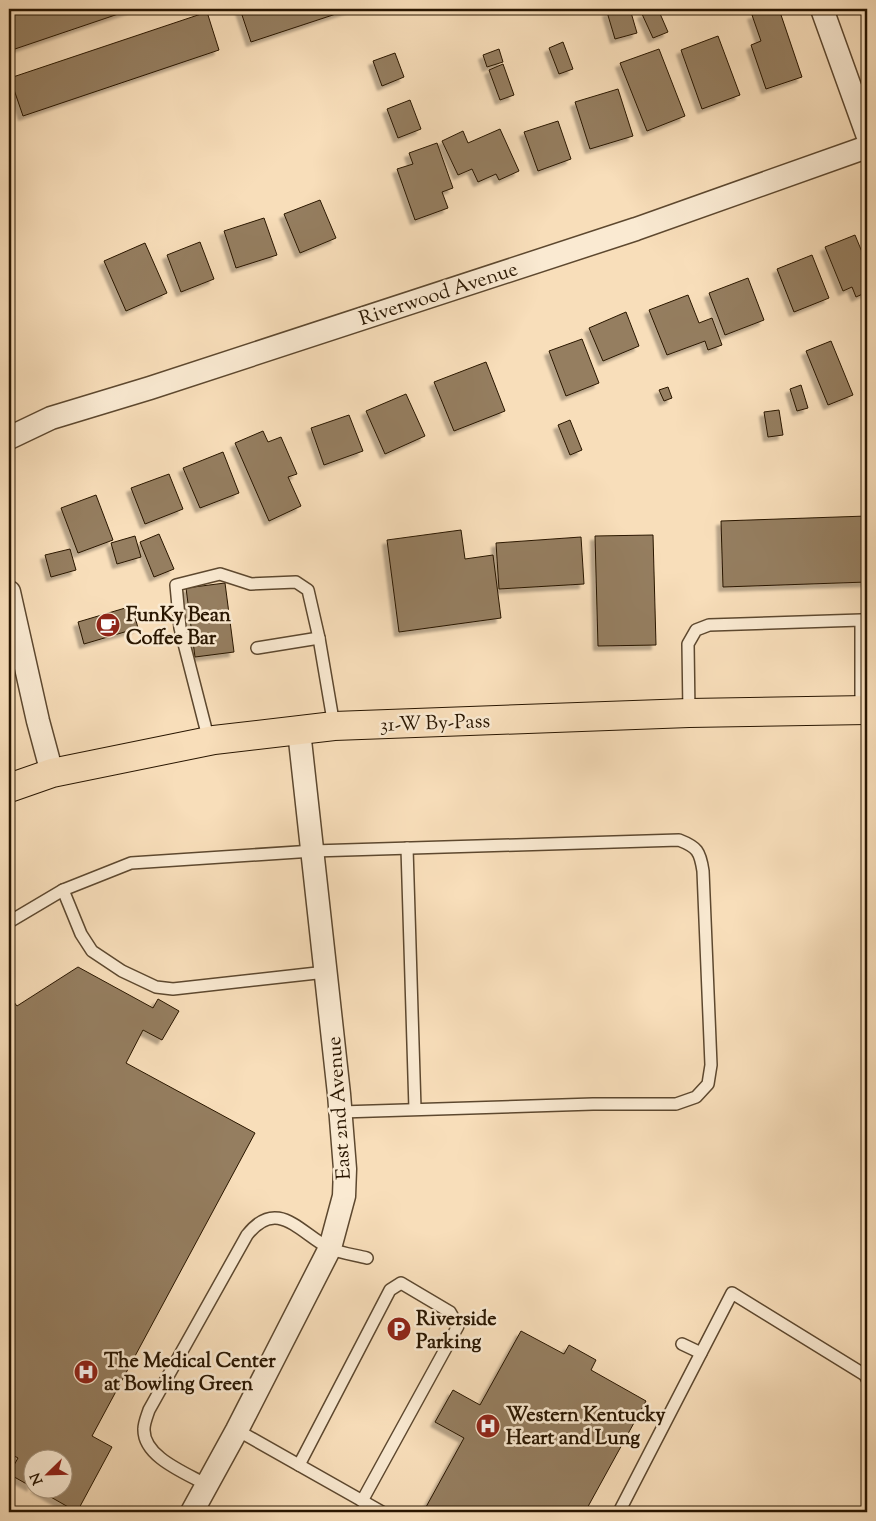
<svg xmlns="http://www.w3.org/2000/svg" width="876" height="1521" font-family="'Sorts Mill Goudy',serif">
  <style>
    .building { fill: #957e61; stroke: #291601; filter: url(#shadow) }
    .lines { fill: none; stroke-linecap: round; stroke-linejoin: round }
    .lane-casing { stroke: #5d482f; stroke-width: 14 }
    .street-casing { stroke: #5d482f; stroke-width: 25 }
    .primary-casing { stroke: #291601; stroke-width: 30 }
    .lane { stroke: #faead2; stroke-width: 11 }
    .street { stroke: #faead2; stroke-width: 22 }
    .primary { stroke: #f8deba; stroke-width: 28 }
    .labels { text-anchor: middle; stroke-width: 5; stroke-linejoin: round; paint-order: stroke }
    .street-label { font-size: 20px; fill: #291601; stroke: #faead2 }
    .poi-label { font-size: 20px; font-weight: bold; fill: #291601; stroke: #faead2; text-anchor: start }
  </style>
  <defs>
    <filter id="shadow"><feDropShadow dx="-4.5" dy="4.5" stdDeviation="1" flood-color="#0004"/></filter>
  </defs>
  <rect width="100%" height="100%" fill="#f8deba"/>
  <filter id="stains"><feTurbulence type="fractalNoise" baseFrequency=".004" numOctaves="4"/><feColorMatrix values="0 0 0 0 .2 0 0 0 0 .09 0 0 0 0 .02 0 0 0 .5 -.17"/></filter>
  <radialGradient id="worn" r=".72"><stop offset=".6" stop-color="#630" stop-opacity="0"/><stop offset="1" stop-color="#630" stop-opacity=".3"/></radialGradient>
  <!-- building -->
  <g class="building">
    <polygon points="9,9 133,9 9,51"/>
    <polygon points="240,9 351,9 251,42"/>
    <polygon points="617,9 630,9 637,33 615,39 607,12"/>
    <polygon points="653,9 658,9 668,32 653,38 642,14"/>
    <polygon points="771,9 779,9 802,77 766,89 751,45 761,41 752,15"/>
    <polygon points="207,12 219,50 23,116 10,78"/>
    <polygon points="718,36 740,95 702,109 681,50"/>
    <polygon points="563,42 573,69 559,74 549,48"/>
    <polygon points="499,49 503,62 487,67 483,55"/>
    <polygon points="659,49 685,116 647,131 620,63"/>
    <polygon points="395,53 404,77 382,86 373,61"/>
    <polygon points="503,64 514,95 500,100 489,70"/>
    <polygon points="618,89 633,136 590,149 575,102"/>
    <polygon points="410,100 421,129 398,138 387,109"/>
    <polygon points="558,121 571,159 538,171 524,132"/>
    <polygon points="500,129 519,171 499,180 496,174 478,182 472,169 458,175 442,141 463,131 468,143"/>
    <polygon points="437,143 453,188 442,192 448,208 415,220 397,169 413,164 409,153"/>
    <polygon points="320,200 336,238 300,253 284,214"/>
    <polygon points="264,218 277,255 236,268 224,231"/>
    <polygon points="855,235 867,264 867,292 856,297 852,287 843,291 825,247"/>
    <polygon points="200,242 214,279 181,292 167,255"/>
    <polygon points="145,243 167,293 126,311 104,261"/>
    <polygon points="812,255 829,298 794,312 777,269"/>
    <polygon points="748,278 764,320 725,335 709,293"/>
    <polygon points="688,295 699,323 712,318 722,345 708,350 705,341 667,355 649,310"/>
    <polygon points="626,312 639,346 603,361 589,328"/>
    <polygon points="582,339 599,383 566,396 549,351"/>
    <polygon points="831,341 853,395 828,405 806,351"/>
    <polygon points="486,362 505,411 454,431 434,382"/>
    <polygon points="801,385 808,408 797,411 790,389"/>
    <polygon points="668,387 672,398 664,401 659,390"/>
    <polygon points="406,394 425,436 385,454 366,411"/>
    <polygon points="779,410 783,435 768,437 764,412"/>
    <polygon points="349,415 363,451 324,465 311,428"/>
    <polygon points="570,420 582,450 570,455 558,425"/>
    <polygon points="263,431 268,442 281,437 297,474 288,477 301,506 269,521 235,443"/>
    <polygon points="223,452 239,493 200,508 183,468"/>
    <polygon points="169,474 183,509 145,524 131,488"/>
    <polygon points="96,495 113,540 78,553 61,508"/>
    <polygon points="867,516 867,582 723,587 721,521"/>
    <polygon points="461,530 465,559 493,555 501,618 399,632 387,540"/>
    <polygon points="159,534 174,569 154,577 140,542"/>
    <polygon points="653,535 656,645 598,646 595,536"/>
    <polygon points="135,536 141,557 117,564 111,543"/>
    <polygon points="581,537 584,584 499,589 496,543"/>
    <polygon points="70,549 76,570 51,577 45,555"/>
    <polygon points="225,583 234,652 195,657 186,588"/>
    <polygon points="132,606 138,628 84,644 78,622"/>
    <polygon points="78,967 153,1008 158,999 179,1011 162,1040 143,1030 126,1063 255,1133 92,1436 112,1447 77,1512 35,1488 62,1488 62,1458 32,1458 32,1487 9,1474 18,1458 9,1453 9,996 17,1006"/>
    <polygon points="521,1331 564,1354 569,1345 596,1360 591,1370 646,1401 585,1512 436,1512 426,1507 464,1438 435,1422 453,1390 480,1405"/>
  </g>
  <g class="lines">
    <defs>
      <g id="lane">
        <polyline points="257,648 319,638"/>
        <polyline points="689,713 688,644 696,630 709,625 861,620 861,711"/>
        <polyline points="209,741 180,628 176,585 220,574 251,584 296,582 308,590 319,638 334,726"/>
        <polyline points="407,848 415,1109"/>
        <polyline points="63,890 81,934 92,951 122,971 156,987 173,989 326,972"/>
        <path d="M9 922 63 890 131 863 313 851 679 840C697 847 700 851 703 871L711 1065 708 1084 696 1097 676 1104H593L341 1112"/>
        <polyline points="682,1344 701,1353"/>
        <polyline points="237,1430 382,1512"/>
        <polyline points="299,1465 390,1290 401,1283 450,1312 458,1326 362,1501"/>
        <path d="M207 1485C186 1473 143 1457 144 1429 144 1423 147 1416 149 1410L247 1235C277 1197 299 1232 329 1248 340 1253 355 1255 367 1258"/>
        <polyline points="619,1512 732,1293 865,1375 867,1379"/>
      </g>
      <g id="street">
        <polyline points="822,9 867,134"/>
        <polyline points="9,438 51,418 150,388 636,229 867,147"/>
        <polyline points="9,592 38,721 52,773"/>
        <polyline points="192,1512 237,1430 330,1248 344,1196 345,1169 339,1094 299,731"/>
      </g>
      <polyline id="primary" points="9,788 52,773 214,740 334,726 689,713 867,710"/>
    </defs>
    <!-- lane casing -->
    <use href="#lane" class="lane-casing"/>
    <!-- street casing -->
    <use href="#street" class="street-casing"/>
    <!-- primary casing -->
    <use href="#primary" class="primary-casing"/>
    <!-- lane -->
    <use href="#lane" class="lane"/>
    <!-- street -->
    <use href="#street" class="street"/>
    <!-- primary -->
    <use href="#primary" class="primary"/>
  </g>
  <!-- icons -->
  <defs>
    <symbol id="cafe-disc" viewBox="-11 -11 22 22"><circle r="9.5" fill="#8f2418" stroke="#faead2"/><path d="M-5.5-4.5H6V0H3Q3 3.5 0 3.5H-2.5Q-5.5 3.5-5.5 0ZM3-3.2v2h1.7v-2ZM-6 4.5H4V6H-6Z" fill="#fff"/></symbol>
    <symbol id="parking-disc" viewBox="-11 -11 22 22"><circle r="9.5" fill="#8f2418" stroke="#faead2"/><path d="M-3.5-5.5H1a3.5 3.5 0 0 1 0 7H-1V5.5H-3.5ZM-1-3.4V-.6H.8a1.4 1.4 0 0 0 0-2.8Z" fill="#fff"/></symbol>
    <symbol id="hospital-disc" viewBox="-11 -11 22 22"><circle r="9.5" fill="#8f2418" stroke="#faead2"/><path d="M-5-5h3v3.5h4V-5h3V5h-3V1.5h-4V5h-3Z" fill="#fff"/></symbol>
  </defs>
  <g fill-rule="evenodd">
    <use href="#cafe-disc" x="94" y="611" width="28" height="28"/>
    <use href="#parking-disc" x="385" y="1315" width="28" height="28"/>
    <use href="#hospital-disc" x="72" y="1358" width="28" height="28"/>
    <use href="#hospital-disc" x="474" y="1412" width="28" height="28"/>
  </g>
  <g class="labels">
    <!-- street labels -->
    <g class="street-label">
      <text transform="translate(438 293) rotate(-18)" y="7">Riverwood Avenue</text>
      <text transform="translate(435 722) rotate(-2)" y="7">31-W By-Pass</text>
      <text transform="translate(338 1108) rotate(-94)" y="7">East 2nd Avenue</text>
    </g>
    <!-- poi labels -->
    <g class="poi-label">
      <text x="126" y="621">FunKy Bean<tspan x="126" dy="23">Coffee Bar</tspan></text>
      <text x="416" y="1325">Riverside<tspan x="416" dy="23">Parking</tspan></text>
      <text x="104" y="1367">The Medical Center<tspan x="104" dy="23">at Bowling Green</tspan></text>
      <text x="506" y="1421">Western Kentucky<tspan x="506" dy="23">Heart and Lung</tspan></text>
    </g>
  </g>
  <!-- margin -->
  <rect width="876" height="1521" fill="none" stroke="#f8deba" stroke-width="30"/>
  <rect x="10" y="10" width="856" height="1501" fill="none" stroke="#291601" stroke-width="2.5"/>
  <rect x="15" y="15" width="846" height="1491" fill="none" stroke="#291601"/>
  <!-- north arrow -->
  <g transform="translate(48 1474) rotate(247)"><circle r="24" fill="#faead2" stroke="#a6957e"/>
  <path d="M0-4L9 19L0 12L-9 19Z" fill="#8f2418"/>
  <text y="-8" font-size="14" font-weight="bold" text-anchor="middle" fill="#291601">N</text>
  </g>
  <rect width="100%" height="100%" filter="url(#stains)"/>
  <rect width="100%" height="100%" fill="url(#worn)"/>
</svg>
